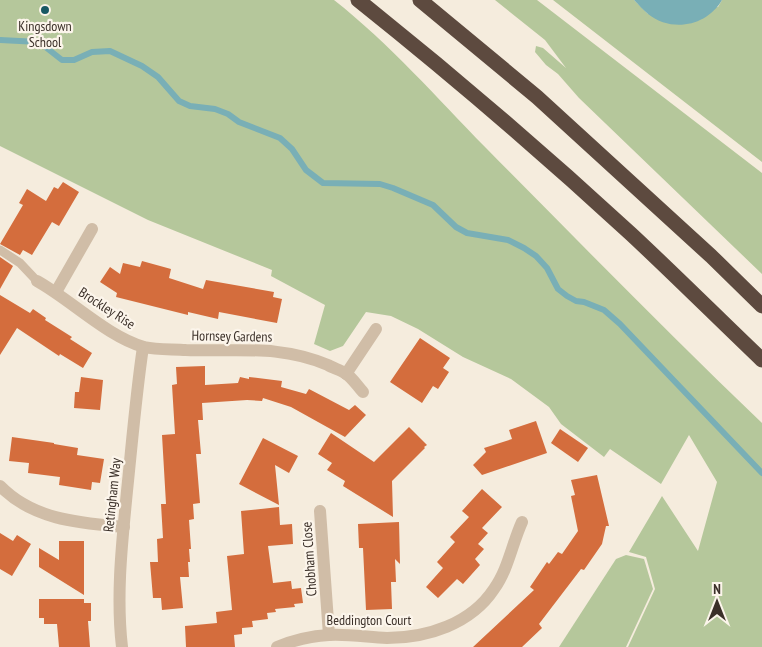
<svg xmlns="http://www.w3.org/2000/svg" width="762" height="647" font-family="'PT Sans Narrow',sans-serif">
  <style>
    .green { fill: #b5c79b }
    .water { fill: #79afb6 }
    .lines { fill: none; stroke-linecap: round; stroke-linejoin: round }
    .stream { stroke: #79afb6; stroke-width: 6 }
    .building { fill: #d46d3d }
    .lane { stroke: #d0bda7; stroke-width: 9 }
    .street { stroke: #d0bda7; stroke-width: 12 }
    .highway { stroke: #5d4a3f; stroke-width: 15 }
    .poi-dot { fill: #185863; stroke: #fcf5eb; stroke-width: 2 }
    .labels { text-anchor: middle; stroke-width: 4.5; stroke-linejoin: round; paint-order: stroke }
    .poi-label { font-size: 14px; fill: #3b3029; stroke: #fcf5eb }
    .street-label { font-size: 14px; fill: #3b3029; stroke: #fcf5eb }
  </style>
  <rect width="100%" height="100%" fill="#f5ecdd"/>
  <!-- green -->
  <g class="green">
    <path d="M0 0H334C390 44 436 97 486 148 577 240 668 333 762 423V647H628L655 589 646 557 629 552 662 496 698 551 717 482 689 435 661 484 610 449 604 457 561 424 549 407 511 379 463 357 418 329 391 316 366 312 343 346 330 351 314 344 325 305 271 276 272 270 148 220 0 146Z"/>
    <polygon points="495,0 537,0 762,173 762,274 579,98 558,74 546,65 535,52 536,46 543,48 566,68 545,40"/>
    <polygon points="553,0 634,0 648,14 718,7 722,0 762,0 762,162"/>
    <polygon points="626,555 644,559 653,589 626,647 559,647 616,559"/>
  </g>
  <!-- water -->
  <path class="water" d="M634 0H722C707 26 672 33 648 14 643 10 639 5 634 0Z"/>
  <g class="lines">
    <!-- stream -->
    <polyline class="stream" points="0,40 39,42 62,60 74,60 92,52 110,51 142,66 158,77 179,101 190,106 215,109 228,114 239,122 280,138 292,149 306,170 323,183 380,184 393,188 433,205 456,227 467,233 508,240 524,248 536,256 547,268 558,289 567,296 576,301 584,302 604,310 620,324 762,473"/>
  </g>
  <!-- building -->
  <g class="building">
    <polygon points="63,182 79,192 59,226 52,222 32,255 23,250 20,255 0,244 23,205 19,203 27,189 46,201 54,187 58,189"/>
    <polygon points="0,257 13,266 0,289"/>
    <polygon points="142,261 171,269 169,278 203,289 206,280 274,292 273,297 282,299 277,323 219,312 218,319 188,312 188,315 116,297 117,293 100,282 110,267 120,274 123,263 140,267"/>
    <polygon points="0,295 30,313 33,309 46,318 45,320 72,337 70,339 92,353 83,368 60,354 59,356 17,328 0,355"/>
    <polygon points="420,338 450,358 443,368 449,372 438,389 433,386 422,403 390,382"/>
    <polygon points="205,366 205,385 238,383 240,377 249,379 249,377 282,381 281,387 306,394 309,389 349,410 355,405 366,415 345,437 291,407 263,398 262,401 247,400 202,403 203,420 198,420 201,454 196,454 200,503 193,504 194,519 189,520 191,549 189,549 190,562 188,562 189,577 180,577 183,608 162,610 161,598 153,598 150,562 158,562 157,539 163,538 161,504 166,504 162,435 175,434 172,385 177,384 176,367"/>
    <polygon points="81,377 103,380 100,410 74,408 75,392 79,392"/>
    <polygon points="536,421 547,453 482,475 473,465 486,452 484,448 512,439 509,430"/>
    <polygon points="409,427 427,445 424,447 425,448 392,481 393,517 343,486 345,481 327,470 332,463 318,454 331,433 374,462"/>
    <polygon points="560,429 588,448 578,462 551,443"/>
    <polygon points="12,437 54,443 54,444 78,448 77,455 104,459 100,483 92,482 91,490 59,485 60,477 28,473 29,463 9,461"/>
    <polygon points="263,438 298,456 289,473 275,465 279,505 239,484"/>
    <polygon points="597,475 609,526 606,526 602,544 584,570 581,569 539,624 542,628 522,647 473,647 534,590 530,587 547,562 549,564 558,552 562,554 578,531 571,496 575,495 571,480"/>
    <polygon points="482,489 502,507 482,528 488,533 478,544 484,549 475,559 480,565 463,584 457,579 438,598 426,587 443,568 437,562 455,542 450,537 469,517 462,511"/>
    <polygon points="279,507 280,525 292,524 293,544 268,546 273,583 291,581 292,589 301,588 303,603 294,604 295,607 275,609 276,612 267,613 268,619 252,621 253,627 242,628 242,634 234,635 235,647 186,647 185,626 217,623 216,612 232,610 227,556 244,554 241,511"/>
    <polygon points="399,522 400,564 395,559 396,582 391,582 392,609 366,610 363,548 359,548 358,524"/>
    <polygon points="0,533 13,541 17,535 31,544 12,576 0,569"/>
    <polygon points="59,541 84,541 84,595 39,567 39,548 59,560"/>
    <polygon points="39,599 84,599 84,603 91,603 91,621 88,621 90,647 59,647 57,624 44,624 44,618 39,618"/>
  </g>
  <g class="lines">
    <!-- lane -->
    <polyline class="lane" points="0,250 20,263 37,281"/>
    <!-- street -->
    <g class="street">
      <path d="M37 281C71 300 108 337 144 347 157 350 172 349 186 350 237 352 278 344 328 365 333 368 340 370 345 373 352 377 358 387 363 392"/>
      <polyline points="56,292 92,229"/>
      <polyline points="346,374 376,329"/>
      <path d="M0 486C33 520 80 523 124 527"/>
      <polyline points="320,511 329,635"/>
      <path d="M122 647C116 595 122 543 127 491 132 443 136 394 143 347"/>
      <path d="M277 647C294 640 311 636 329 635 348 634 367 637 387 638 427 638 471 624 494 589 508 570 512 544 522 522"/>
    </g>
    <!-- highway -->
    <g class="highway">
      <path d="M358 0C452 75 543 153 631 234 675 275 718 318 762 360"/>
      <polyline points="420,0 537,97 711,256 762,306"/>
    </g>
  </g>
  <!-- markers -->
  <circle class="poi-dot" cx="45" cy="10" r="5"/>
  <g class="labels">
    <!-- poi labels -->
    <g class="poi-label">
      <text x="45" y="31">Kingsdown<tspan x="45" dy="16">School</tspan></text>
    </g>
    <!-- street labels -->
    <g class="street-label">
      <text transform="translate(107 308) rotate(33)" y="5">Brockley Rise</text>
      <text transform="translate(232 336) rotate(1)" y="5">Hornsey Gardens</text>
      <text transform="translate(112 495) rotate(-84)" y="5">Retingham Way</text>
      <text transform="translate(309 559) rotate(-94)" y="5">Chobham Close</text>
      <text x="369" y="625">Beddington Court</text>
    </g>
  </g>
  <!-- north arrow -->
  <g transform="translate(717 602)" stroke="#fcf5eb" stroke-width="4" paint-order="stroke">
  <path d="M0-4L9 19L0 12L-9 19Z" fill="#3b3029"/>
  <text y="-8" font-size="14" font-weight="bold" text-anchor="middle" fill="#3b3029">N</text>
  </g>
</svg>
